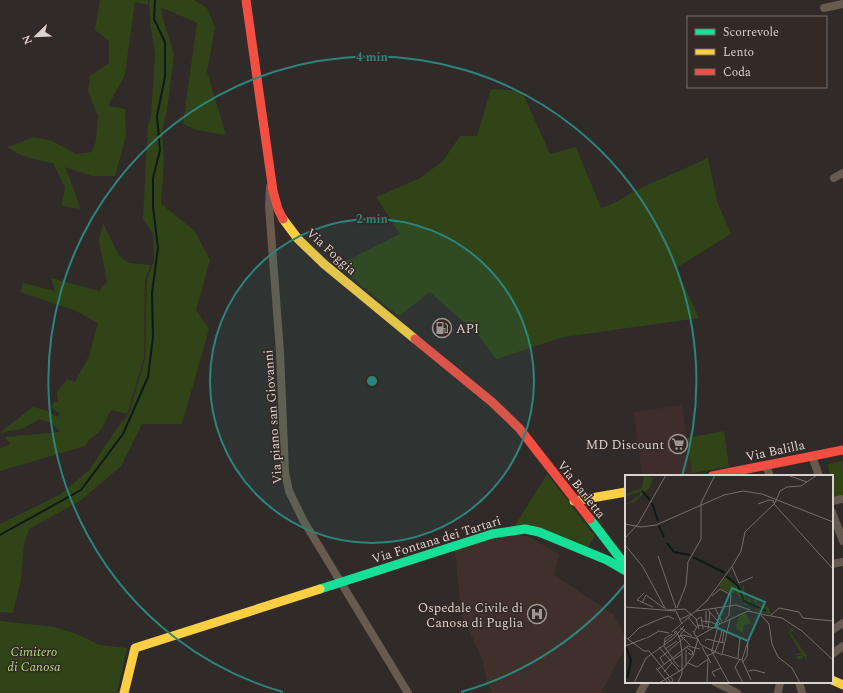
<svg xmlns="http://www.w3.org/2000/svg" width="843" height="693" font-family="Spectral,serif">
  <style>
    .commercial { fill: #3f2d2b }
    .built { fill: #40302b }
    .green { fill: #314417 }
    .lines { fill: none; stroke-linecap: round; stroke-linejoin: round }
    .stream { stroke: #0c1a19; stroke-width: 2 }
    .street { stroke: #675a4f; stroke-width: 8 }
    .fast { stroke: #16e098; stroke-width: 9 }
    .slow { stroke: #ffcf43; stroke-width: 9 }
    .jam { stroke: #f24e42; stroke-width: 9 }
    .ring { fill: none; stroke: #2d847d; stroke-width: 2 }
    .labels { text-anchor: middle; stroke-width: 3; stroke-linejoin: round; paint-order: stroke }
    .street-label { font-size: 13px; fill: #dad2cf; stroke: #342925 }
    .poi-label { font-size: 13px; fill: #dad2cf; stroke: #342925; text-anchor: end }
    .park-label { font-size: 13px; font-style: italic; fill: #addc79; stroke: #342925 }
    .inset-river { fill: none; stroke: #0c1a19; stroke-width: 2 }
    .inset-road { fill: none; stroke: #746d6b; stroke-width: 1 }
    .view { fill: #2d847d; fill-opacity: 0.15; stroke: #2d847d; stroke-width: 2 }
    .inset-edge { fill: none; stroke: #dad2cf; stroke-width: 2 }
    .centre { fill: #2d847d; stroke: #342925; stroke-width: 2 }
    .ring-label { font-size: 12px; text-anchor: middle; font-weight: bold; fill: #2d847d; stroke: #342925; stroke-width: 3; stroke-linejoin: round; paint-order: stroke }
  </style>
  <rect width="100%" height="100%" fill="#302a28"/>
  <!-- commercial -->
  <polygon class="commercial" points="682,405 692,473 676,476 642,476 634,412"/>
  <!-- built -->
  <polygon class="built" points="509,535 528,536 559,554 554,575 613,614 626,638 626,646 601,693 492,693 487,682 482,659 461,613 455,549"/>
  <!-- green -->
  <g class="green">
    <path d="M100 0H148V5L135 2 125 74 108 106 125 109 126 136 115 176H92L65 167 81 209 62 206 65 187 53 163C37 160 21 158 8 147L34 137 52 141 76 154 92 152 96 141 98 116 88 91 90 76 109 63V41L95 30Z"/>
    <polygon points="149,0 194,0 207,8 215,27 207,72 226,135 196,130 183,124 197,23 168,10 161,8 163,19 174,54 167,110 162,131 164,160 161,204 195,231 210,260 196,310 209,329 182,424 142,424 121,466 80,501 29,529 24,544 21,579 13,613 0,612 0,524 61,494 89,470 116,430 129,413 145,359 147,280 154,261 153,234 143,218 148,124 151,118 155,53 150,22"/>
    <polygon points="491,89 522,91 550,154 576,147 601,208 608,206 641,188 708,158 717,201 731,234 676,268 699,318 564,337 496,359 479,336 430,292 399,316 337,266 400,234 376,197 420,178 443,161 460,136 477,136"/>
    <polygon points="103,223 119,256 129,263 151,265 145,280 144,359 127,414 111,410 101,430 89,440 85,446 0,471 0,448 11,444 4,437 60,432 53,424 40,419 22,429 9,431 1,434 3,430 33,407 45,410 58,417 60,414 51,407 54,402 58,402 57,392 67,379 75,382 89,356 98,323 74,310 20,292 23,283 55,291 51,278 99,291 107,282 99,240"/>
    <polygon points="724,431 729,467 692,473 687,438"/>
    <polygon points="843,461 843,496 832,497 832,476 830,476 828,464"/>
    <polygon points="547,474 595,536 585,551 514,527"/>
    <polygon points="0,621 55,627 74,633 100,645 127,648 117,693 0,693"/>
  </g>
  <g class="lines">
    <!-- stream -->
    <polyline class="stream" points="0,535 81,490 123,434 148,377 153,337 152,293 158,248 153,207 153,178 160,150 157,116 165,77 165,42 154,19 155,0"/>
    <!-- street -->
    <g class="street">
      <polyline points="824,8 843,4"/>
      <polyline points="834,178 843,173"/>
      <polyline points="270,187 269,206 280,352 285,472 289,491 303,520 408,693"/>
      <polyline points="812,456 819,476"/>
      <polyline points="766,466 770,476"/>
      <polyline points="832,501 843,499"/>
      <polyline points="832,512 843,541"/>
      <polyline points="832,564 843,562"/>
      <polyline points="832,630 843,623"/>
      <polyline points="832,654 843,646"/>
      <polyline points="715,682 737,693"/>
      <polyline points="799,682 802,693"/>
      <polyline points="640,693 646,682"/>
      <polyline points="778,693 780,682"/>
    </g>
    <!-- fast -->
    <g class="fast">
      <polyline points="590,519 626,566"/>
      <polyline points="320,589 492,534 525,529 539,532 607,560 626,571"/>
    </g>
    <!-- slow -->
    <g class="slow">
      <polyline points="283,219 298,239 324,264 415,339"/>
      <polyline points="574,501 626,492"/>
      <polyline points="832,680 843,685"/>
      <polyline points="124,693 135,648 320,589"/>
    </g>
    <!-- jam -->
    <g class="jam">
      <polyline points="246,0 273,191 278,209 283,219"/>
      <polyline points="415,339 492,402 519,428 590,519"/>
      <polyline points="712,476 843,450"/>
    </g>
  </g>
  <!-- distance rings -->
  <circle cx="372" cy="381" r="162" fill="#2d847d" fill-opacity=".12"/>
  <g class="ring">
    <circle cx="372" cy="381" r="162"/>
    <path d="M626 583A324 324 0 0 1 461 692M283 692A324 324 0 1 1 682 476"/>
  </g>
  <!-- icons -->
  <defs>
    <symbol id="fuel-ring" viewBox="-11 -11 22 22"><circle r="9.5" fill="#342925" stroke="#9e9795" stroke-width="1.5"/><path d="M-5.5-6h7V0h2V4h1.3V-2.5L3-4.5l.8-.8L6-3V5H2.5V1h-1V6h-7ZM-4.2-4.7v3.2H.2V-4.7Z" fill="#9e9795"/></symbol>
    <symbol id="supermarket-ring" viewBox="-11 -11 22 22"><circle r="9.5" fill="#342925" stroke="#9e9795" stroke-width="1.5"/><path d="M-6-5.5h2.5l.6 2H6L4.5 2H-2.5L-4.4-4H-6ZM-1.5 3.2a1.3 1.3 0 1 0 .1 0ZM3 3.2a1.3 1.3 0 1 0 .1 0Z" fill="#9e9795"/></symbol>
    <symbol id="hospital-ring" viewBox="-11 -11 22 22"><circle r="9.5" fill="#342925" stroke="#9e9795" stroke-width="1.5"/><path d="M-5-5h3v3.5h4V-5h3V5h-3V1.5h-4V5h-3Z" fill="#9e9795"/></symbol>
  </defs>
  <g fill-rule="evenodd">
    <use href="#fuel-ring" x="431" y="317" width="22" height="22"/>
    <use href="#supermarket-ring" x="667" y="433" width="22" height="22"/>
    <use href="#hospital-ring" x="526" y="603" width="22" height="22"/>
  </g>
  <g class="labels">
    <!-- street labels -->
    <g class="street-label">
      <text transform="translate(332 251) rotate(42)" y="5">Via Foggia</text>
      <text transform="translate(272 417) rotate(-94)" y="5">Via piano san Giovanni</text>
      <text transform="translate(775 450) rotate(-12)" y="5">Via Balilla</text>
      <text transform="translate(582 489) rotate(52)" y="5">Via Barletta</text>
      <text transform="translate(436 539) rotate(-17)" y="5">Via Fontana dei Tartari</text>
    </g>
    <!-- poi labels -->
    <g class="poi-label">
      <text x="456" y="333" text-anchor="start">API</text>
      <text x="664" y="449">MD Discount</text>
      <text x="523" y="612">Ospedale Civile di<tspan x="523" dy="15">Canosa di Puglia</tspan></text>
    </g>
    <!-- park labels -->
    <g class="park-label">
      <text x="34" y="656">Cimitero<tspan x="34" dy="15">di Canosa</tspan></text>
    </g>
  </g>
  <!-- overview -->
  <g transform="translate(625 475)">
    <rect width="208" height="208" fill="#302a28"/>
    <path d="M19 0 28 3 25 12 19 18 25 26 19 19 9 27 0 30 15 20V17L0 22V19L17 13ZM102 101 113 110 120 106 114 110 117 124V113L119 110 120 123 122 125 126 122 124 125 127 127 124 129 136 133 129 128V125L133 124 131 128 144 133 146 140 129 134H136L127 130H120L110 115 107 120 96 114 94 110ZM120 137 126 148 118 151V157L114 156 111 153 113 143ZM166 154 171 156 165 157 182 181 180 186V181L175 185 170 182 178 180H169L176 178 164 158Z" fill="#314417"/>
    <path class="inset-river" d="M17 16 25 25M27 28 33 46M34 51 39 62M42 68 49 77 65 80M68 82 100 98M101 101 113 111 119 126 141 136M1 172 6 185 2 203"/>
    <path class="inset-road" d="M165 1 182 7M133 29 144 25 149 26 148 28M149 29 208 94M0 49 16 52 31 50 99 20 118 16 137 19 208 47M0 63 13 49 41 0M0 70 18 92 41 135M33 81 51 133M107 92 114 108 128 102M19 118 12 125 28 132M87 121 95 114 106 120 104 140 100 145M81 127 108 90 116 76 120 57 150 28 155 16 162 12 176 11 192 0M17 128 21 120 39 133M0 132 51 136 57 149M52 133 61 110 63 87 76 64V28L90 0M90 133 97 147M42 135 60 134 71 144 74 154M71 136 111 130 125 135M81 136V149M136 140 144 149 147 169 153 182 167 193 175 208M146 141 157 143 177 156 208 185M63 142 72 153M54 145 66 139M71 145 76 142 78 154M77 146 86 147 93 150M95 149 123 136 145 141 154 133 174 137 178 143 208 146M55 153 67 161M60 154 55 160 65 170M83 154 85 137M68 156 76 170 97 180M47 157 83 125M69 157 73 150 90 153M49 158 51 156 55 164 57 177V198L53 208M0 162 19 176H24L44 201M53 162 58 160 73 164M72 162 95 149 83 135M22 163 34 156 44 158M3 164 14 153 30 146 43 141 49 144M80 166 82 164 99 168M40 167 51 158M94 167 97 155M97 168 99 156M0 171 21 163M39 171 48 184M39 171 40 163 47 159M34 172 55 197M61 172 68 177 67 180 63 178M77 172 86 188M40 174 52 166M86 175 104 208M87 175 93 151M97 179 117 185 126 205M97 179 105 144M82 181 90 177 94 167M113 183 115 162M115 184 110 192 118 208M117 185 123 166M118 187 122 181 123 165M63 188 72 192 83 184M39 189 35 183 60 162M61 191V175M54 192 48 185 57 179M31 193 43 208M32 195 63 171 75 174M123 196 129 195 140 198M39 197 47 188M42 202 46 208 48 205 45 201M90 202 87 197 96 193M9 208 21 183 49 163 59 151M34 208 58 194 68 181 73 164M82 208 83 184"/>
    <path class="view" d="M107 113 140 127 123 166 90 152Z"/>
    <rect width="208" height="208" class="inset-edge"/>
  </g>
  <circle cx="372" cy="381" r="6" class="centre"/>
  <g class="ring-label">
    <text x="372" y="61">4 min</text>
    <text x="372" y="223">2 min</text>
  </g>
  <!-- legend -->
  <rect x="687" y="16" width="140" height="72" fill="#342925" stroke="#766d69"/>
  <rect x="695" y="29" width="20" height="6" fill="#16e098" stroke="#766d69"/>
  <text x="723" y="36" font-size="12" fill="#dad2cf">Scorrevole</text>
  <rect x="695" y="49" width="20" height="6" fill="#ffcf43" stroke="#766d69"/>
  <text x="723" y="56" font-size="12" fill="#dad2cf">Lento</text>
  <rect x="695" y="69" width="20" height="6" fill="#f24e42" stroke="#766d69"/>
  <text x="723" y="76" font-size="12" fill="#dad2cf">Coda</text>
  <!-- north arrow -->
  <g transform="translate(36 36) rotate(247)" stroke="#342925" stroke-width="3" paint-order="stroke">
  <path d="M0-3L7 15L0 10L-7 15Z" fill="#dad2cf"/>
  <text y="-6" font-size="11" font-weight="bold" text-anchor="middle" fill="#dad2cf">N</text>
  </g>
</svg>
